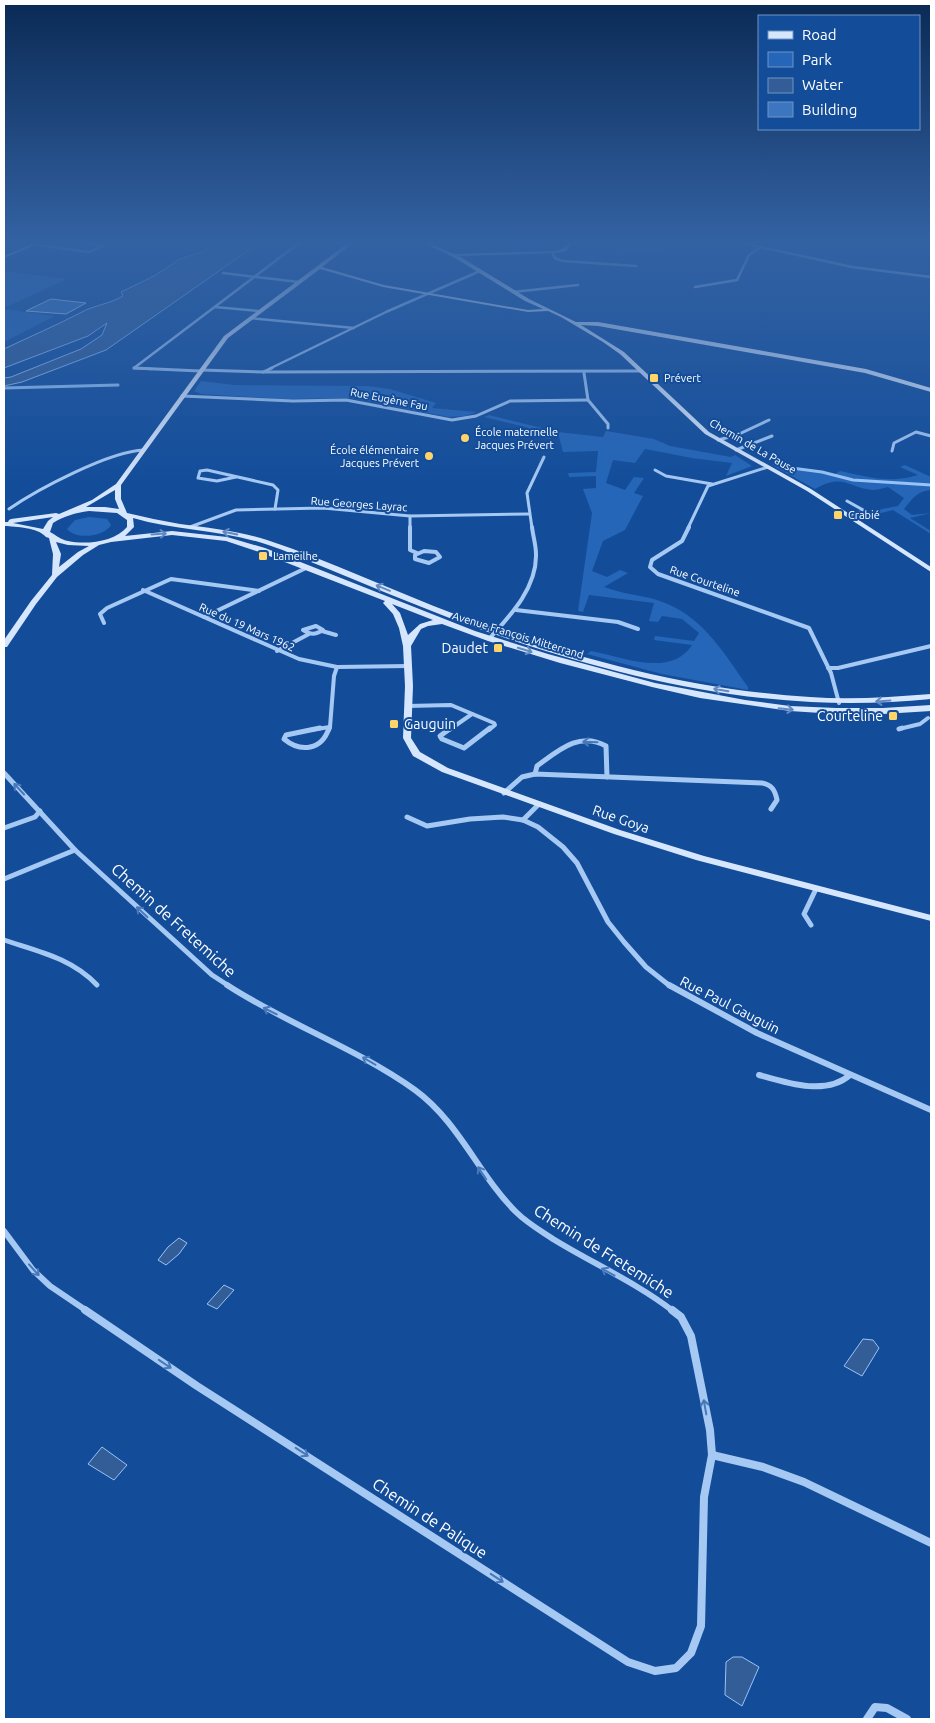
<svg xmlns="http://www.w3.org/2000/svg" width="935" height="1723" font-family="Ubuntu,sans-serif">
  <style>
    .green { fill: #2566b8 }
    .water { fill: #335d96; stroke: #98c3f7 }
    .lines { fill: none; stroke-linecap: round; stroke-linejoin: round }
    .stream { stroke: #98c3f7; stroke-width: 3 }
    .building { fill: #3c76c1; stroke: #cfe3fd }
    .street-far5 { stroke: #a6c9f4; stroke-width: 2.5 }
    .street-far4 { stroke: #a6c9f4; stroke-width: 3 }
    .street-far3 { stroke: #a6c9f4; stroke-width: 4 }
    .street-far2 { stroke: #a6c9f4; stroke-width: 5 }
    .street-far1 { stroke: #a6c9f4; stroke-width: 6 }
    .street { stroke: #a6c9f4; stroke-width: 8 }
    .secondary { fill: #d6e6fd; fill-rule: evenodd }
    .oneway { stroke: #618ac2 }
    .oneway2 { stroke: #4678ba }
    .poi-dot { fill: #ffd569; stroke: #134d9a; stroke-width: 2 }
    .labels { text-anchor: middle; stroke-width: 4; stroke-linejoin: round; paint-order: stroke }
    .far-poi-label { font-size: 11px; fill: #fff; stroke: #134d9a; text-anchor: start }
    .far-street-label { font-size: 11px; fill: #fff; stroke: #134d9a }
    .poi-label { font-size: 14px; fill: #fff; stroke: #134d9a; text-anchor: end }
    .street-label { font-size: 14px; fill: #fff; stroke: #134d9a }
    .near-street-label { font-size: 16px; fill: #fff; stroke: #134d9a }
  </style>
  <rect width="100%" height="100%" fill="#134d9a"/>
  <!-- green -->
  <g class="green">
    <polygon points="624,243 663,243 659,252 620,249"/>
    <polygon points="4,271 67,279 4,308"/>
    <polygon points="4,309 55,316 4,342"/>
    <polygon points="201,381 234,385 367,386 390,389 436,403 432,408 477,412 465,416 449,417 351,398 284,399 201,394 194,391"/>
    <path d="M489 415 558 432 603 437 606 431 654 439 670 446 731 457 735 455 752 466 726 476 732 463 692 458 645 449 635 463 613 460 606 483 625 490 634 477 644 478 634 493 643 496 625 530 603 541 592 571 607 577 620 570 628 573 604 587C620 593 637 595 654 599 701 613 721 649 748 687V690L662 674 587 654 591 651C622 657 671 678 692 645L654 640 655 636 694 641 699 633 682 619 662 616 658 622 649 621 654 603 589 595 583 612 578 611 592 513 583 489 596 488V476L569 477 568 473 596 472 598 451 563 452 559 437 554 436 550 439 523 433 529 428 484 417Z"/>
    <path d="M777 462 793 467 835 474 840 471C869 477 889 484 918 475L900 467 905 465 931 477V490C917 491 912 499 904 509L912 515 931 513 910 518 931 531V534L893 510 877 514 872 511 898 506 904 498 888 487C883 488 877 490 872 490 848 487 842 473 815 489L777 468 772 464Z"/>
    <path d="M89 517 107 519 111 525C104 537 76 540 67 529L75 520Z"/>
  </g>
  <!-- water -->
  <g class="water">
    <path d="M215 243H259L106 350 22 382 4 386V378L11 377 81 349 102 335 107 323 88 336 4 368V349C29 337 55 326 80 313 94 305 110 304 123 296L121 292 154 276 180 259 202 252Z"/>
    <polygon points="179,1238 187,1243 179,1254 166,1265 158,1260 168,1247"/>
    <polygon points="224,1285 234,1290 217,1309 207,1304"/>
    <polygon points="863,1339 873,1340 879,1348 862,1376 844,1366"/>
    <polygon points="102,1447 127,1465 114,1480 88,1464"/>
    <polygon points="733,1657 742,1657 759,1667 742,1706 725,1695 726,1662"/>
  </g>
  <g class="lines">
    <!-- stream -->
    <g class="stream">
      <polyline points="4,388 118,385"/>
      <polyline points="784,467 822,472 853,480 931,485"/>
    </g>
  </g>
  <!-- building -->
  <polygon class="building" points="51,299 86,303 66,314 26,311"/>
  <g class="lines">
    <!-- street-far5 -->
    <g class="street-far5">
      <polyline points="743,243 852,267 931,277"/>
      <polyline points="31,244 89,252 103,246 86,243"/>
      <polyline points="552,252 555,258 563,261 636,266"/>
      <polyline points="223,273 299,282"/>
      <polyline points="695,287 737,280 749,255 761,247"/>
      <polyline points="513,292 578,285"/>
      <polyline points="215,307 258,311"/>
      <polyline points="250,318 354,328"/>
      <polyline points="134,368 299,243"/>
      <polyline points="134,368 152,369"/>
      <polyline points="269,369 386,312 480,271"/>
    </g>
    <!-- street-far4 -->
    <g class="street-far4">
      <polyline points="134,368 200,371"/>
      <polyline points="201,370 263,372 641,371"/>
      <polyline points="263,372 272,368"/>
      <polyline points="584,373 588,400 608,424 608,428"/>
      <polyline points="182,396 293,401 346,400 452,420 476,416 510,401 588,400"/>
      <polyline points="718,440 737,435 769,420"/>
      <polyline points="736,450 772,436"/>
      <polyline points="892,451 894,443 916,432 931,436"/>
      <polyline points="655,470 666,476 712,484"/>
      <polyline points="236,477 217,481 198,478 200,471 207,470 273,485 278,490 275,509"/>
      <polyline points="847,501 865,511 848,515"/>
      <path d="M9 509C38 489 110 451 144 450"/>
      <polyline points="410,516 410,528"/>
      <polyline points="190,527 236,510 323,508 410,516 529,514"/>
      <polyline points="532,528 527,493 544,457"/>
      <polyline points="688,528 708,486 768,467"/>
    </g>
    <!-- street-far3 -->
    <g class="street-far3">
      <polyline points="410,527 410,550 417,553"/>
      <polyline points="689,527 682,541 652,560 650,567 658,574 809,628 831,673 839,703"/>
      <polygon points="424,551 436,552 440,557 429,563 415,559 415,555"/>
      <polyline points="143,590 299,659 337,667 408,666"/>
      <polyline points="516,610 618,622 638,629"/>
      <polyline points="204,617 306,568"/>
      <polyline points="104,623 100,614 107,608 171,579 259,591"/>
      <path d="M316 626 323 630C315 635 311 635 303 630Z"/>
      <polyline points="322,631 336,635"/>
      <path d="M489 639C510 616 537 588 536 554 536 545 533 536 532 527"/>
      <polyline points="277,651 309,634"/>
      <polyline points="828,668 838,668 931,646"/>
      <polyline points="407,706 451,705 494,723 495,725 489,730"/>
      <polyline points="330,727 334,676 337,667"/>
      <polyline points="899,729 920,724 928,718"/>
      <polyline points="310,730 330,727"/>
      <polyline points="329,730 330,727"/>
      <polyline points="449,730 472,714"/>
    </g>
    <!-- street-far2 -->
    <g class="street-far2">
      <path d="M320 728 286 735 284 739C301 753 322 750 329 728"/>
      <polyline points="451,728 440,736 442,739 464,748 490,728"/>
      <polyline points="899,729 902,728"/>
      <polyline points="4,773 75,850 212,975 229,986"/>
      <path d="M535 774 537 766C558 751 579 731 606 746L607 777"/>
      <path d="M504 793 522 777 535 774 762 783C772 785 775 790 777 800L771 809"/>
      <polyline points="407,817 427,826 470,819 503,817 523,820 538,827 563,847 577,863 608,922 624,942 646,967 670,986"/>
      <polyline points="523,820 538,805"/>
      <polyline points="4,828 35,817 40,811"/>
      <polyline points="4,879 75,850"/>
      <polyline points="811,925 804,914 816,889"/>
      <path d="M4 940C37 951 72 958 97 985"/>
    </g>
    <!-- street-far1 -->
    <g class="street-far1">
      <path d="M227 985C287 1024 356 1048 415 1090 459 1122 478 1174 516 1212 527 1223 541 1231 553 1239 592 1263 637 1283 673 1311"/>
      <polyline points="669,985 757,1033 931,1110"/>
      <path d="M759 1075C787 1083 826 1096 850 1075"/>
      <polyline points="4,1231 33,1270 50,1286 87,1311"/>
    </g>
    <!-- street -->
    <g class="street">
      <polyline points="85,1310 197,1386 628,1662 655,1671 676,1668 691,1653 701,1626 704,1497 712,1455 710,1430 691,1336 681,1317 672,1310"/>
      <polyline points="712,1455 763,1467 804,1482 931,1543"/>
      <polyline points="867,1719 875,1707 887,1708 907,1719"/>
    </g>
    <!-- secondary -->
    <g class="secondary">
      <polygon points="34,243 40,243 4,258 4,256"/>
      <path d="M348 243H353L322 267 384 285 528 310 543 309 525 301 455 258 424 243H429L454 254 556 251 562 249 568 243H572L566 251 556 253 459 256 529 299 576 322H598L866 369 931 388V392L865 373 598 326 581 325 624 352 709 432 811 489 931 567V572L807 491 705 434 620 354 603 342 561 317 548 311 528 312 383 287 320 269 228 338 121 485V499L127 513C145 517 162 521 180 524 209 528 239 531 267 540 331 561 393 591 457 615 570 657 690 690 810 697 850 700 891 697 931 694V699C891 703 851 704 811 702 689 696 566 661 452 619 408 602 365 584 321 566 301 558 280 548 259 542 218 530 174 530 133 518L134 527 125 536 172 531 227 537 265 548 475 631 548 654 655 683 745 700 790 706 836 708H883L931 705V711L883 714H836L790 711 700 698 652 687 560 663 488 641 442 624 428 626 421 629 411 646 413 686 411 738 420 752 448 768 620 830 704 856 931 915V921L696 860 614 834 442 772 413 756 403 738 405 686 403 646 399 628 393 614 383 603 385 601 259 552 226 541 172 535 111 542 99 545 83 555 57 577 36 604 7 647H4V640L31 601 52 575 53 554 49 538 46 537C37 527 17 527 4 526V522H8L9 520 11 519 56 513 59 514 92 500 116 484 224 336ZM115 490V499L119 509 105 507H86ZM89 511 117 513 127 520V527C115 542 86 545 68 541 61 540 56 535 50 532L53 523C64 516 75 513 89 511ZM53 517 48 521 43 529 13 523ZM56 542 68 545 89 546 78 552 59 567 61 554ZM392 604 433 620 420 624 408 635 400 613Z"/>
    </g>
  </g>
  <!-- one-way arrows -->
  <defs><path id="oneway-shaft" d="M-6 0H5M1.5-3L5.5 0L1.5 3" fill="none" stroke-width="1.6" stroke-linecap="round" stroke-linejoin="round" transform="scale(1.25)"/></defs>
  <g class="oneway">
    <use href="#oneway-shaft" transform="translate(230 533) rotate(-169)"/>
    <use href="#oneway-shaft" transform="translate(159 534) rotate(-4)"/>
    <use href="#oneway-shaft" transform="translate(383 588) rotate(-158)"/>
    <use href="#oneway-shaft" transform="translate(525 650) rotate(17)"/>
    <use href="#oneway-shaft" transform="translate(721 690) rotate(-171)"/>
    <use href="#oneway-shaft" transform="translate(883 701) rotate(176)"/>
    <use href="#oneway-shaft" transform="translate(786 709) rotate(6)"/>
  </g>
  <g class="oneway2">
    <use href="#oneway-shaft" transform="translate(590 742) rotate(-178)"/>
    <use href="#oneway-shaft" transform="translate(19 789) rotate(-133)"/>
    <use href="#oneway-shaft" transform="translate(142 912) rotate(-137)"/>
    <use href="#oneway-shaft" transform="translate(270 1011) rotate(-154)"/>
    <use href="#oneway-shaft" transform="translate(369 1061) rotate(-150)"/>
    <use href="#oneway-shaft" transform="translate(482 1173) rotate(-124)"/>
    <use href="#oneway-shaft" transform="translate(34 1270) rotate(48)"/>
    <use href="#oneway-shaft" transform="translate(608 1272) rotate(-151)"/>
    <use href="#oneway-shaft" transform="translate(165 1364) rotate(34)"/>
    <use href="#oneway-shaft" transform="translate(705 1407) rotate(-100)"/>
    <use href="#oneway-shaft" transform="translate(302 1452) rotate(33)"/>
    <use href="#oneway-shaft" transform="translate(497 1578) rotate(33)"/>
  </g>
  <!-- sky -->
  <linearGradient id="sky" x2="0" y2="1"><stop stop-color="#0a2a55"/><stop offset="0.5" stop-color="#3362a3"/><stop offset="1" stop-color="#3362a3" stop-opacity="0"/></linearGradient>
  <rect width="935" height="484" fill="url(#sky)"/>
  <!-- markers -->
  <g class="poi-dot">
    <rect x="649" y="373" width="10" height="10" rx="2.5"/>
    <circle cx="465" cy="438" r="5"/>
    <circle cx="429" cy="456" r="5"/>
    <rect x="833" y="510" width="10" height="10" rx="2.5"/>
    <rect x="258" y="551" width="10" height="10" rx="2.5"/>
    <rect x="493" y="643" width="10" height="10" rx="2.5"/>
    <rect x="888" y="711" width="10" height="10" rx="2.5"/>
    <rect x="389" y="719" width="10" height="10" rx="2.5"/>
  </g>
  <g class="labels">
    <!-- far-poi labels -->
    <g class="far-poi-label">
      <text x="664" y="382">Prévert</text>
      <text x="475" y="436">École maternelle<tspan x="475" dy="13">Jacques Prévert</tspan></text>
      <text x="419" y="454" text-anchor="end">École élémentaire<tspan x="419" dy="13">Jacques Prévert</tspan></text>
      <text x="848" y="519">Crabié</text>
      <text x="273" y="560">Lameilhe</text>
    </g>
    <!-- far-street labels -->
    <g class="far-street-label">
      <text transform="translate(389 399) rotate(11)" y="4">Rue Eugène Fau</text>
      <text transform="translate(753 446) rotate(30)" y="4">Chemin de La Pause</text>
      <text transform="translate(359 504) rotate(4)" y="4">Rue Georges Layrac</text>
      <text transform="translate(705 581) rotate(19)" y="4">Rue Courteline</text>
      <text transform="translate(247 627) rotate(24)" y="4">Rue du 19 Mars 1962</text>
      <text transform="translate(518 635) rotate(17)" y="4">Avenue François Mitterrand</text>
    </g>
    <!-- poi labels -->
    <g class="poi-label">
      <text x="488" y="653">Daudet</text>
      <text x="883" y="721">Courteline</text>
      <text x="404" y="729" text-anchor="start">Gauguin</text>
    </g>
    <!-- street labels -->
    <g class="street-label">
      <text transform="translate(621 819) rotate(19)" y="5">Rue Goya</text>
      <text transform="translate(730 1005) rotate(27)" y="5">Rue Paul Gauguin</text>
    </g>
    <!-- near-street labels -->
    <g class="near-street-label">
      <text transform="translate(174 920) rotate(42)" y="6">Chemin de Fretemiche</text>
      <text transform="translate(604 1251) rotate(32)" y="6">Chemin de Fretemiche</text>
      <text transform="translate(430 1518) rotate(33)" y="6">Chemin de Palique</text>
    </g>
  </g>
  <!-- border -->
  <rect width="935" height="1723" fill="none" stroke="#ffffff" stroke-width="10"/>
  <!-- legend -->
  <rect x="758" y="15" width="162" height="115" fill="#134d9a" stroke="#7194c2"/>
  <rect x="768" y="31" width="25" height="8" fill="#d6e6fd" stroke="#7194c2"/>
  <text x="802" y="40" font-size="15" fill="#ffffff">Road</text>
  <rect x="768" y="52" width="25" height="15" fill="#2566b8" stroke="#7194c2"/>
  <text x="802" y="65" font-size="15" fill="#ffffff">Park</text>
  <rect x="768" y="78" width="25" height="15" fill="#335d96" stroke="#7194c2"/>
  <text x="802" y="90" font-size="15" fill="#ffffff">Water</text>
  <rect x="768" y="102" width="25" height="15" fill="#3c76c1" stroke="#7194c2"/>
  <text x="802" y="115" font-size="15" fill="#ffffff">Building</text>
</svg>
